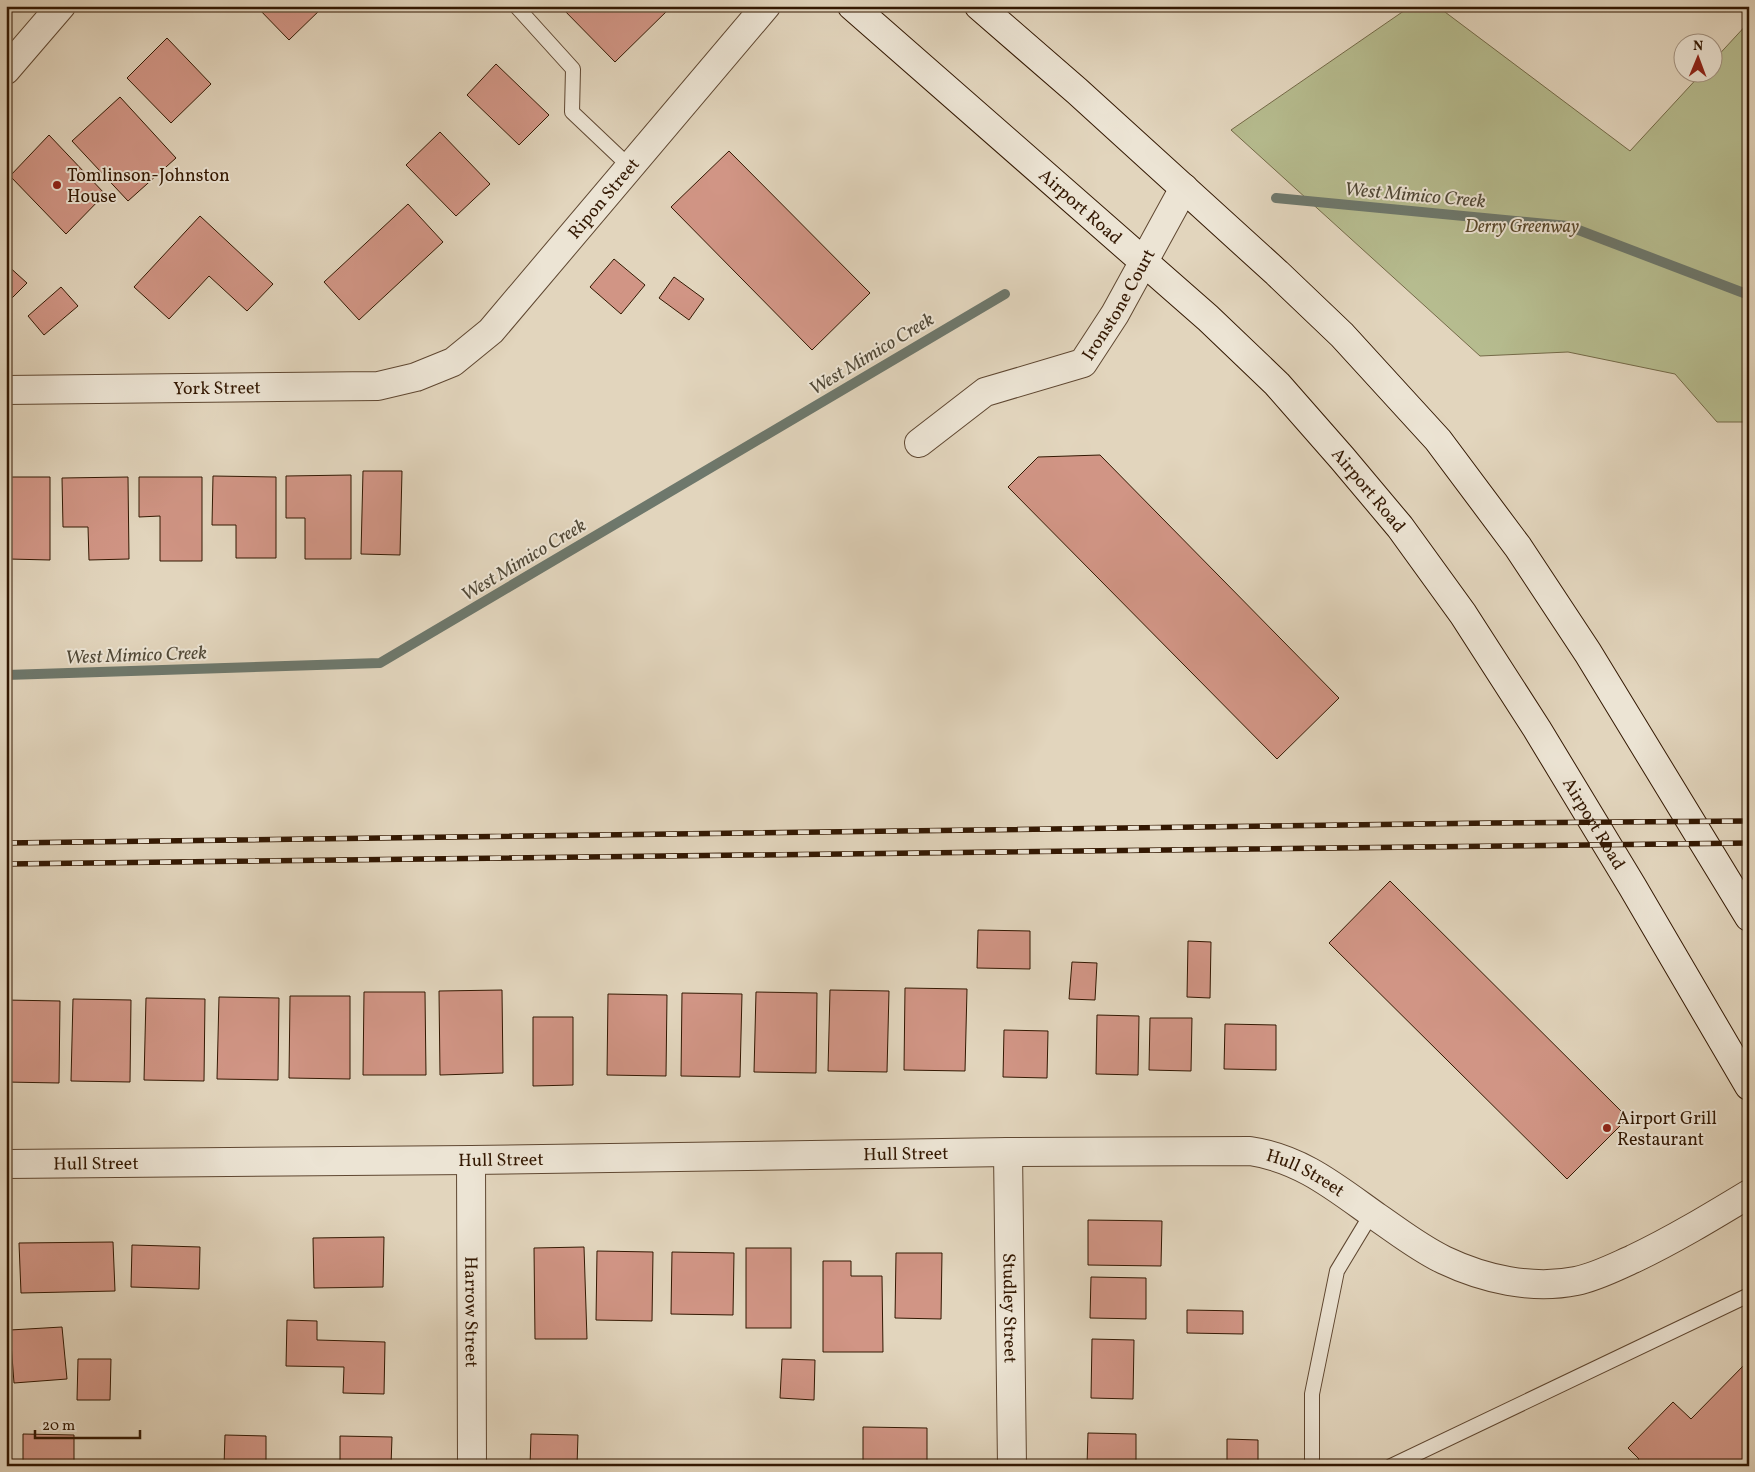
<svg xmlns="http://www.w3.org/2000/svg" width="1755" height="1472" font-family="Vollkorn,serif">
  <style>
    .green { fill: #b6bc8f; stroke: #746a48 }
    .lines { fill: none; stroke-linecap: round; stroke-linejoin: round }
    .stream { stroke: #6e786c; stroke-width: 10 }
    .building { fill: #d19585; stroke: #331802 }
    .service-casing { stroke: #5f4731; stroke-width: 16 }
    .minor-casing { stroke: #5f4731; stroke-width: 30 }
    .secondary-casing { stroke: #331802; stroke-width: 30 }
    .service { stroke: #ece4d4; stroke-width: 14 }
    .minor { stroke: #ece4d4; stroke-width: 28 }
    .secondary { stroke: #ece4d4; stroke-width: 28 }
    .rail-casing { stroke: #331802; stroke-width: 5.5 }
    .rail { stroke: #ece4d4; stroke-width: 4; stroke-dasharray: 11; stroke-linecap: butt }
    .poi-dot { fill: #8f2418; stroke: #ece4d4; stroke-width: 2 }
    .labels { text-anchor: middle; stroke-width: 4; stroke-linejoin: round; paint-order: stroke }
    .poi-label { font-size: 18px; fill: #331802; stroke: #ece4d4; text-anchor: start }
    .street-label { font-size: 18px; fill: #331802; stroke: #ece4d4 }
    .park-label { font-size: 18px; font-style: italic; fill: #5a492c; stroke: #ece4d4 }
    .water-label { font-size: 19px; font-style: italic; fill: #504837; stroke: #ece4d4 }
  </style>
  <rect width="100%" height="100%" fill="#e2d5bd"/>
  <filter id="stains"><feTurbulence type="fractalNoise" baseFrequency=".004" numOctaves="4"/><feColorMatrix values="0 0 0 0 .2 0 0 0 0 .09 0 0 0 0 .02 0 0 0 .5 -.17"/></filter>
  <radialGradient id="worn" r=".72"><stop offset=".6" stop-color="#630" stop-opacity="0"/><stop offset="1" stop-color="#630" stop-opacity=".3"/></radialGradient>
  <!-- green -->
  <polygon class="green" points="1411,6 1437,6 1630,151 1702,73 1712,72 1713,61 1749,22 1749,422 1717,422 1675,374 1568,352 1480,356 1231,130"/>
  <g class="lines">
    <!-- stream -->
    <g class="stream">
      <polyline points="1276,198 1568,226 1749,295"/>
      <polyline points="6,675 380,663 1005,294"/>
    </g>
  </g>
  <!-- building -->
  <g class="building">
    <polygon points="256,6 322,6 323,7 289,40"/>
    <polygon points="560,6 672,6 615,62"/>
    <polygon points="167,38 211,84 171,123 127,78"/>
    <polygon points="496,64 549,115 519,145 467,95"/>
    <polygon points="120,97 176,158 128,201 72,141"/>
    <polygon points="440,132 490,184 456,216 406,165"/>
    <polygon points="49,135 105,194 66,234 10,176"/>
    <polygon points="729,151 870,293 812,350 671,207"/>
    <polygon points="408,204 443,242 359,320 324,282"/>
    <polygon points="200,216 273,284 247,311 209,276 169,319 134,287"/>
    <polygon points="614,259 645,285 621,314 590,287"/>
    <polygon points="6,264 27,283 6,304"/>
    <polygon points="674,277 704,299 689,320 659,298"/>
    <polygon points="61,287 78,306 44,335 28,316"/>
    <polygon points="1100,455 1339,698 1277,759 1008,487 1038,457"/>
    <polygon points="363,471 402,471 400,555 361,554"/>
    <polygon points="351,475 351,559 305,559 305,518 286,518 286,476"/>
    <polygon points="213,476 276,477 276,558 236,558 236,525 212,525"/>
    <polygon points="6,477 50,477 50,560 9,559 9,517 6,517"/>
    <polygon points="128,477 129,559 89,560 88,527 63,527 62,478"/>
    <polygon points="139,477 202,477 202,561 160,561 160,516 139,517"/>
    <polygon points="1390,881 1628,1118 1567,1179 1329,943"/>
    <polygon points="978,930 1030,931 1030,969 977,968"/>
    <polygon points="1188,941 1211,942 1210,998 1187,997"/>
    <polygon points="1072,962 1097,963 1095,1000 1069,999"/>
    <polygon points="905,988 967,989 965,1071 904,1070"/>
    <polygon points="502,990 503,1073 440,1075 439,991"/>
    <polygon points="830,990 889,991 887,1072 828,1071"/>
    <polygon points="364,992 425,992 426,1075 363,1075"/>
    <polygon points="756,992 817,993 816,1073 754,1072"/>
    <polygon points="682,993 742,994 740,1077 681,1076"/>
    <polygon points="608,994 667,995 666,1076 607,1075"/>
    <polygon points="290,996 350,996 350,1079 289,1078"/>
    <polygon points="219,997 279,998 278,1080 217,1079"/>
    <polygon points="146,998 205,999 204,1081 144,1080"/>
    <polygon points="73,999 131,1000 130,1082 71,1081"/>
    <polygon points="6,1000 60,1001 59,1083 6,1082"/>
    <polygon points="1097,1015 1139,1016 1138,1075 1096,1074"/>
    <polygon points="533,1017 573,1017 573,1085 533,1086"/>
    <polygon points="1150,1018 1192,1018 1191,1071 1149,1070"/>
    <polygon points="1225,1024 1276,1025 1276,1070 1224,1069"/>
    <polygon points="1004,1030 1048,1031 1047,1078 1003,1077"/>
    <polygon points="1088,1220 1162,1221 1161,1266 1088,1265"/>
    <polygon points="384,1237 383,1287 314,1288 313,1238"/>
    <polygon points="113,1242 115,1291 21,1293 19,1243"/>
    <polygon points="132,1245 200,1247 199,1289 131,1287"/>
    <polygon points="584,1247 587,1339 535,1339 534,1248"/>
    <rect x="746" y="1248" width="45" height="80"/>
    <polygon points="597,1251 653,1252 652,1321 596,1320"/>
    <polygon points="672,1252 734,1253 733,1315 671,1314"/>
    <polygon points="896,1253 942,1253 941,1319 895,1318"/>
    <polygon points="823,1261 851,1261 851,1276 882,1276 883,1352 823,1352"/>
    <polygon points="1091,1277 1146,1278 1146,1319 1090,1318"/>
    <polygon points="1187,1310 1243,1311 1243,1334 1187,1333"/>
    <polygon points="287,1320 317,1321 317,1340 385,1342 384,1394 343,1393 344,1367 286,1366"/>
    <polygon points="62,1327 67,1379 14,1383 10,1330"/>
    <polygon points="1092,1339 1134,1340 1133,1399 1091,1398"/>
    <polygon points="78,1359 111,1359 110,1400 77,1400"/>
    <polygon points="782,1359 815,1360 814,1400 780,1398"/>
    <polygon points="1749,1360 1749,1466 1633,1466 1639,1459 1628,1448 1673,1402 1691,1419"/>
    <polygon points="863,1427 927,1428 927,1466 863,1466"/>
    <polygon points="1088,1433 1136,1434 1136,1466 1087,1466"/>
    <polygon points="23,1434 74,1435 74,1466 23,1466"/>
    <polygon points="531,1434 578,1435 577,1466 530,1466"/>
    <polygon points="225,1435 266,1436 266,1466 224,1466"/>
    <polygon points="340,1436 392,1437 391,1466 340,1466"/>
    <polygon points="1227,1439 1258,1440 1258,1466 1227,1466"/>
  </g>
  <g class="lines">
    <defs>
      <g id="service">
        <polyline points="516,6 573,69 572,112 630,167"/>
        <polyline points="1312,1466 1312,1394 1337,1271 1372,1213"/>
        <polyline points="1391,1466 1749,1295"/>
      </g>
      <g id="minor">
        <polyline points="6,70 61,6"/>
        <path id="s1" d="M6 390 378 386 416 377 453 362 491 331 766 6"/>
        <path id="s2" d="M919 443 985 392 1083 363 1115 314 1184 188"/>
        <path id="s3" d="M1008 1152 1012 1466"/>
        <path id="s4" d="M471 1160 472 1466"/>
        <path id="s5" d="M6 1164 471 1160 1008 1152 1250 1151C1302 1159 1336 1188 1377 1217 1399 1232 1419 1248 1444 1260 1484 1279 1532 1290 1576 1281 1596 1277 1615 1267 1633 1259 1673 1240 1711 1217 1749 1194"/>
      </g>
      <g id="secondary">
        <path id="s6" d="M852 6 1208 318 1277 384 1342 458 1400 527 1463 614 1537 729 1632 886 1749 1086"/>
        <polyline points="979,6 1077,91 1277,273 1342,335 1438,440 1518,547 1588,653 1749,917"/>
      </g>
    </defs>
    <!-- service casing -->
    <use href="#service" class="service-casing"/>
    <!-- minor casing -->
    <use href="#minor" class="minor-casing"/>
    <!-- secondary casing -->
    <use href="#secondary" class="secondary-casing"/>
    <!-- service -->
    <use href="#service" class="service"/>
    <!-- minor -->
    <use href="#minor" class="minor"/>
    <!-- secondary -->
    <use href="#secondary" class="secondary"/>
    <defs>
      <g id="rail">
        <polyline points="6,843 1492,823 1749,821"/>
        <polyline points="6,864 1749,843"/>
      </g>
    </defs>
    <!-- rail casing -->
    <use href="#rail" class="rail-casing"/>
    <!-- rail -->
    <use href="#rail" class="rail"/>
  </g>
  <!-- markers -->
  <g class="poi-dot">
    <circle cx="57" cy="185" r="5"/>
    <circle cx="1607" cy="1128" r="5"/>
  </g>
  <g class="labels">
    <!-- poi labels -->
    <g class="poi-label">
      <text x="67" y="181">Tomlinson-Johnston<tspan x="67" dy="21">House</tspan></text>
      <text x="1617" y="1124">Airport Grill<tspan x="1617" dy="21">Restaurant</tspan></text>
    </g>
    <!-- street labels -->
    <g class="street-label">
      <text dy="6" stroke="none"><textPath href="#s1" startOffset="674">Ripon Street</textPath></text>
      <text dy="6" stroke="none"><textPath href="#s6" startOffset="304">Airport Road</textPath></text>
      <text dy="6" stroke="none"><textPath href="#s2" startOffset="254">Ironstone Court</textPath></text>
      <text dy="6" stroke="none"><textPath href="#s1" startOffset="211">York Street</textPath></text>
      <text dy="6" stroke="none"><textPath href="#s6" startOffset="709">Airport Road</textPath></text>
      <text dy="6" stroke="none"><textPath href="#s6" startOffset="1112">Airport Road</textPath></text>
      <text dy="6" stroke="none"><textPath href="#s5" startOffset="900">Hull Street</textPath></text>
      <text dy="6" stroke="none"><textPath href="#s5" startOffset="495">Hull Street</textPath></text>
      <text dy="6" stroke="none"><textPath href="#s5" startOffset="90">Hull Street</textPath></text>
      <text dy="6" stroke="none"><textPath href="#s5" startOffset="1304">Hull Street</textPath></text>
      <text dy="6" stroke="none"><textPath href="#s3" startOffset="156">Studley Street</textPath></text>
      <text dy="6" stroke="none"><textPath href="#s4" startOffset="152">Harrow Street</textPath></text>
    </g>
    <!-- park labels -->
    <g class="park-label">
      <text x="1522" y="232">Derry Greenway</text>
    </g>
    <!-- water labels -->
    <g class="water-label">
      <text transform="translate(1415 194) rotate(5)" y="7">West Mimico Creek</text>
      <text transform="translate(871 353) rotate(-31)" y="7">West Mimico Creek</text>
      <text transform="translate(523 559) rotate(-31)" y="7">West Mimico Creek</text>
      <text transform="translate(136 654) rotate(-2)" y="7">West Mimico Creek</text>
    </g>
  </g>
  <!-- margin -->
  <rect width="1755" height="1472" fill="none" stroke="#e2d5bd" stroke-width="25"/>
  <rect x="8" y="8" width="1740" height="1457" fill="none" stroke="#331802" stroke-width="2.5"/>
  <rect x="12" y="12" width="1730" height="1447" fill="none" stroke="#331802"/>
  <!-- north arrow -->
  <g transform="translate(1698 58) rotate(1)"><circle r="24" fill="#ece4d4" stroke="#a29280"/>
  <path d="M0-4L9 19L0 12L-9 19Z" fill="#8f2418"/>
  <text y="-8" font-size="14" font-weight="bold" text-anchor="middle" fill="#331802">N</text>
  </g>
  <!-- scale -->
  <path d="M35 1430v8h105v-8" fill="none" stroke="#331802" stroke-width="2.5"/>
  <text x="42" y="1430" font-size="15" fill="#331802" stroke="#ece4d4" stroke-width="4" paint-order="stroke">20 m</text>
  <rect width="100%" height="100%" filter="url(#stains)"/>
  <rect width="100%" height="100%" fill="url(#worn)"/>
</svg>
